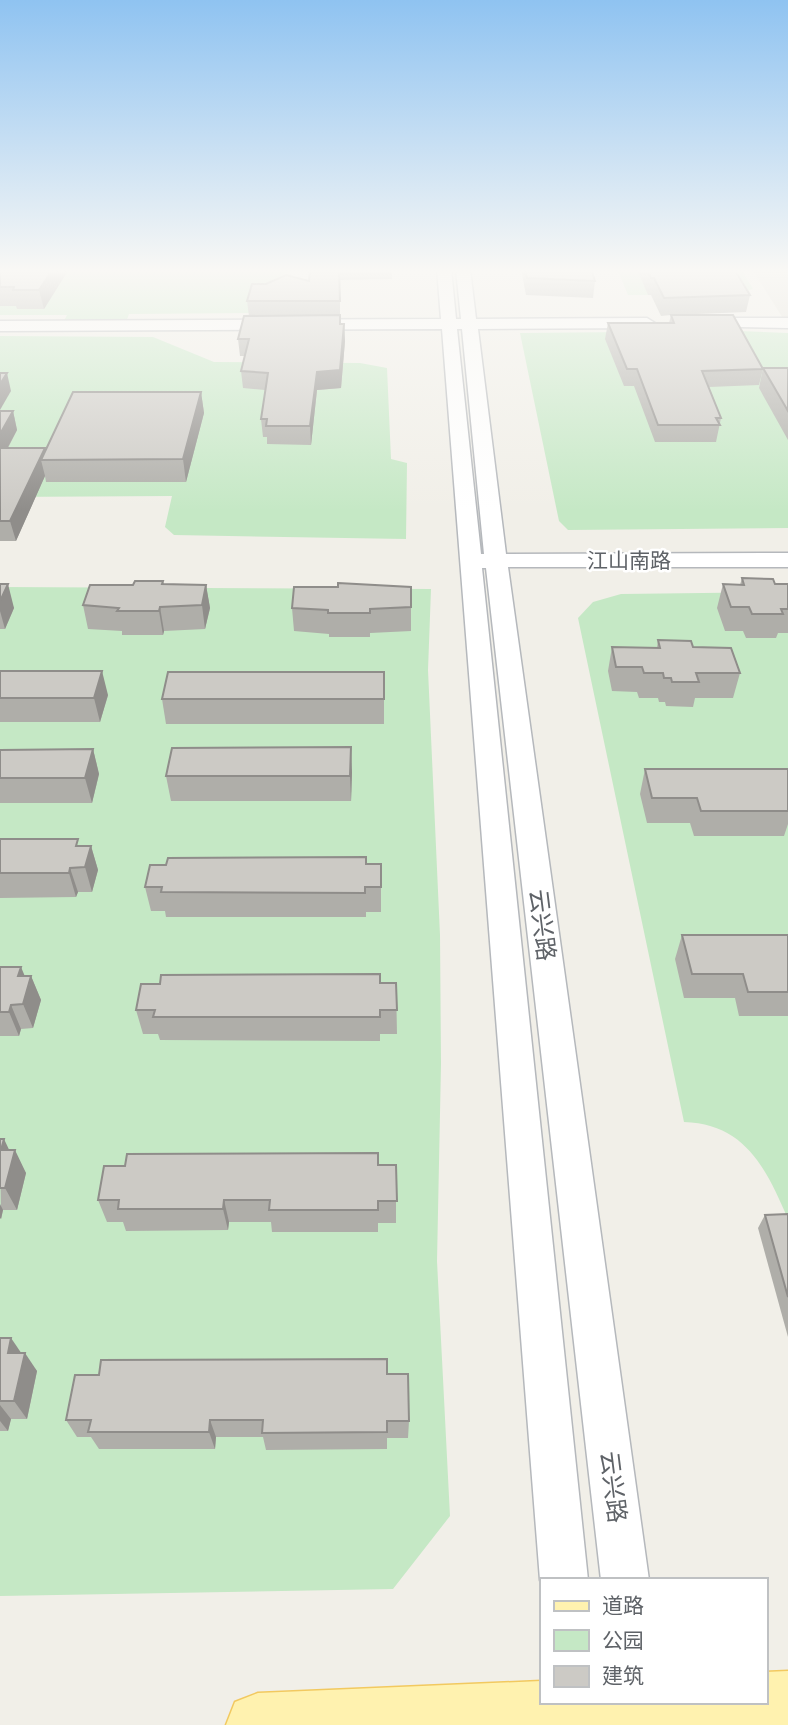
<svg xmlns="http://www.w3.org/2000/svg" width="788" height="1725" font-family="Cabin,'Noto Sans SC',sans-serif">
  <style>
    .education { fill: #e1ded6 }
    .green { fill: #c5e8c5 }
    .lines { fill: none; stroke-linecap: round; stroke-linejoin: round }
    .minor-casing { stroke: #b5b8bc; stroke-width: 3 }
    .major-casing { stroke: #f2c960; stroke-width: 3 }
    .minor { fill: #fff; fill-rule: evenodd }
    .major { fill: #fff2af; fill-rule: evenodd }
    .wall { fill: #afaea9 }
    .shaded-wall { fill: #8f8d8a }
    .building { fill: #cccac5; stroke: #8f8d8a; stroke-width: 2 }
    .labels { text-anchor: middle; stroke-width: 5; stroke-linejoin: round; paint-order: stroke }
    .far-street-label { font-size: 21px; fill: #5f6368; stroke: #fff }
    .street-label { font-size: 24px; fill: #5f6368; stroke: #fff }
  </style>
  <rect width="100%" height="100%" fill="#f1efe8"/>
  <!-- education -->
  <polygon class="education" points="752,269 788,269 788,323 786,323"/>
  <!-- green -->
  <g class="green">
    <polygon points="0,269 291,269 254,296 253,313 129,314 125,325 62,325 67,315 0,315"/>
    <polygon points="486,269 741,269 753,289 732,295 628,295 618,271"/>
    <polygon points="739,331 788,333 788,528 568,530 559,521 520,333"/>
    <polygon points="0,336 153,337 214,362 360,363 387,368 391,459 407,463 406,539 174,535 165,527 172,496 0,497"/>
    <polygon points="0,587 431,589 428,670 440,935 441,1064 437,1261 450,1516 393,1589 0,1596"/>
    <path d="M788 592V1219C766 1168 745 1124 684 1122L578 618 593 602 621 594Z"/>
  </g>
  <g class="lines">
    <defs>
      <g id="minor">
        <path d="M437 269H451L456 319H461L456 269H470L476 319 647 318 655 323 647 328 478 329 506 554 788 553V567H508L649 1580H601L486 568H482L588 1580H541V1583L540 1580 442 329 0 331V321L441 319ZM457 329H462L484 554H481Z"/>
        <polygon points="697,318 788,318 788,328 691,326 691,320"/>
      </g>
      <polygon id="major" points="788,1671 788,1725 226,1725 235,1702 258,1693 541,1681 541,1702 765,1702 765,1672"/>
    </defs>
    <!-- minor casing -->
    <use href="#minor" class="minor-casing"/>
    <!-- major casing -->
    <use href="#major" class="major-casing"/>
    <!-- minor -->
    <use href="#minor" class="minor"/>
    <!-- major -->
    <use href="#major" class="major"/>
  </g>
  <!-- wall -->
  <g class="wall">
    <polygon points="0,269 69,269 44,309 17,309 16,306 0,306"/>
    <polygon points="310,269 392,269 392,279 340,280 340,324 344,324 345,341 341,388 317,390 311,445 267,444 267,437 263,437 261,419 265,390 243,388 241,371 245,356 240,356 238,339 249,316 247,301 266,284 309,281"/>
    <polygon points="521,269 591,269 595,281 593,298 526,295"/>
    <polygon points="637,269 734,269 750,295 746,312 673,315 763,369 759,385 709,387 721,418 716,442 655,442 634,386 624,386 605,339 608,323 669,323 671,315 661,316 651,295 648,295"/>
    <polygon points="763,368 788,368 788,440 759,388"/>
    <polygon points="201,392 204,413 186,482 46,482 45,476 16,541 0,541 0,411 13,411 17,430 8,448 45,450"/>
    <polygon points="742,578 775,584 788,584 788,633 778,633 776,638 746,638 743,631 725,631 717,608 723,584 740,585"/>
    <polygon points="163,581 164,584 206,585 210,608 205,629 164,631 163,635 122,635 122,631 88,629 83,605 133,585"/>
    <polygon points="0,584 14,608 5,629 0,629"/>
    <polygon points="411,607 411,631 370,633 370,637 329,637 329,634 294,631 292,608"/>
    <polygon points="658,640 693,647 740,673 733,698 695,698 693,707 666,706 665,702 659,702 658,698 639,698 637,692 612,691 608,671 612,647 657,648"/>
    <polygon points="0,671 108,695 100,722 0,722"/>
    <polygon points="384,672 384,724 166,724 162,699"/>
    <polygon points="93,749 99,774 92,803 0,803 0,750"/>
    <polygon points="645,769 788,769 788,824 784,836 694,836 690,823 647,823 640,794"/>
    <polygon points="352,772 351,801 171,801 166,776"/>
    <polygon points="0,839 91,846 98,870 92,892 78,892 76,897 0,898"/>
    <polygon points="366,864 381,864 381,912 366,912 366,917 166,917 165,911 151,911 145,887"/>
    <polygon points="682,935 788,935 788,1016 739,1016 735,998 684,998 675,959"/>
    <polygon points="0,967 24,976 31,976 41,1000 33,1028 21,1029 19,1036 0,1036"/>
    <polygon points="380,983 396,983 397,1034 380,1034 380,1041 160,1040 158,1034 143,1034 136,1010"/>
    <polygon points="0,1139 26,1173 17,1210 3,1210 1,1219"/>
    <polygon points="378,1165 396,1165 396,1223 378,1223 378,1232 272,1232 271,1222 229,1222 228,1230 126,1231 123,1222 107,1222 98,1200"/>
    <polygon points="788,1214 788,1337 758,1228 765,1215"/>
    <polygon points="0,1338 21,1353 37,1371 27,1419 11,1419 8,1431 0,1431"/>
    <polygon points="387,1374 409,1421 408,1438 387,1438 387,1449 266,1450 263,1437 216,1437 215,1449 99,1449 91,1437 77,1437 66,1420"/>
  </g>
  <!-- shaded-wall -->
  <g class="shaded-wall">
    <polygon points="53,269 69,269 44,309 39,290"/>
    <polygon points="344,324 345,341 341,388 317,390 311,445 310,426 317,372"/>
    <polygon points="7,373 11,391 0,410 0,384"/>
    <polygon points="201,392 204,413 186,482 183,459"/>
    <polygon points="13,411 17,430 0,462 0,434"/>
    <polygon points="45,448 47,460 41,460 45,476 16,541 10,521"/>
    <polygon points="8,584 14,608 5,629 0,611 0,601"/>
    <polygon points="206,585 210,608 205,629 202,605"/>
    <polygon points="160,607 164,631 163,635 159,611"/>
    <polygon points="102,671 108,695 100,722 94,698"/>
    <polygon points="351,747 352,772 351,801 350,776"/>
    <polygon points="93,749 99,774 92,803 85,778"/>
    <polygon points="91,846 98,870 92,892 85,867"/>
    <polygon points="70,868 78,892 76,897 69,873"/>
    <polygon points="21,967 29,986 31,976 41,1000 33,1028 23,1004 18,976"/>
    <polygon points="11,1005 21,1029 19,1036 9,1012"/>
    <polygon points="4,1139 13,1158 15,1150 26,1173 17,1210 5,1188 1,1150"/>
    <polygon points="224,1200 229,1222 228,1230 223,1209"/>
    <polygon points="0,1204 3,1210 1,1219 0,1218"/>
    <polygon points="11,1338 24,1357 8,1353"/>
    <polygon points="25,1353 37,1371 27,1419 14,1401"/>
    <polygon points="0,1405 11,1419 8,1431 0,1421"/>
    <polygon points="210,1420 216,1437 215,1449 209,1432"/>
  </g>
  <!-- building -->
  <g class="building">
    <polygon points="0,269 53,269 39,290 13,290 14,287 0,287"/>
    <polygon points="310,269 339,269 340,301 247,301 252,284 266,284 286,275 309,281"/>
    <polygon points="525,269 591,269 595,281 527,278"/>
    <polygon points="647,269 734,269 750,295 664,298 654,278 651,278"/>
    <polygon points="340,315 340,324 344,324 340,370 317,372 310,426 266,426 267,419 261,419 268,373 241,371 249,339 238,339 244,316"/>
    <polygon points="671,315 733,315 763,369 702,371 721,418 716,418 720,425 658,425 637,369 627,369 608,323 674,323"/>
    <polygon points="763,368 788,368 788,411"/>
    <polygon points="0,373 7,373 0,384"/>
    <polygon points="73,392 201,392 183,459 41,460"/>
    <polygon points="0,411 13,411 0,434"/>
    <polygon points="0,448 45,448 10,521 0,521"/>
    <polygon points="742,578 773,579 775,584 788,584 788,609 781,609 783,614 752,614 749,607 731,607 723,584 744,585"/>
    <polygon points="135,581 163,581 162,584 206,585 202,605 160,607 159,611 117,611 119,608 83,605 90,585 133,585"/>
    <polygon points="338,583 411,587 411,607 370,609 370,613 328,613 328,610 292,608 294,587 338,587"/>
    <polygon points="0,584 8,584 0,601"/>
    <polygon points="658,640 691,641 693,647 731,648 740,673 696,673 699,682 672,682 671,678 664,678 663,673 644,673 642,667 616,667 612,647 660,648"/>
    <polygon points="0,671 102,671 94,698 0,698"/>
    <polygon points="168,672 384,672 384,699 162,699"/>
    <polygon points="351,747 350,776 166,776 172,748"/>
    <polygon points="93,749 85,778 0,778 0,750"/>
    <polygon points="645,769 788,769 788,811 701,811 697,798 652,798"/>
    <polygon points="0,839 78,839 76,846 91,846 85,867 70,868 69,873 0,873"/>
    <polygon points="366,857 366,864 381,864 381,887 365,887 365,893 161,892 162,887 145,887 150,865 166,865 168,858"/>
    <polygon points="682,935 788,935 788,992 748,992 743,974 692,974"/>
    <polygon points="0,967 21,967 18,976 31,976 23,1004 11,1005 9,1012 0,1012"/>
    <polygon points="380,974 380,983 396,983 397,1010 380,1010 380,1017 153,1017 155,1010 136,1010 141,984 160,984 161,975"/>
    <polygon points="0,1139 4,1139 1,1150 15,1150 5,1188 0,1188"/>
    <polygon points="378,1153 378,1165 396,1165 397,1201 378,1201 378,1210 269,1210 270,1200 224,1200 223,1209 118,1209 119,1200 98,1200 104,1166 125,1166 127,1154"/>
    <polygon points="788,1214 788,1297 765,1215"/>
    <polygon points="0,1338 11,1338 8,1353 25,1353 14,1401 0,1401"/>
    <polygon points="387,1359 387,1374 408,1374 409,1421 387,1421 387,1432 262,1433 263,1420 210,1420 209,1432 88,1432 91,1420 66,1420 75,1375 99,1375 101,1360"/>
  </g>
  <!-- sky -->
  <linearGradient id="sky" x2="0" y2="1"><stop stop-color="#8fc3f1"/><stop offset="0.53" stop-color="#f9f8f5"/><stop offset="1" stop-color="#f9f8f5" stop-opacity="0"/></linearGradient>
  <rect width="788" height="511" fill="url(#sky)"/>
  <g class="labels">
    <!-- far-street labels -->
    <g class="far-street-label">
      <text x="629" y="568">江山南路</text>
    </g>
    <!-- street labels -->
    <g class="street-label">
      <text transform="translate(542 925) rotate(83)" y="8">云兴路</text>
      <text transform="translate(613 1487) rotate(83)" y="8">云兴路</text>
    </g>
  </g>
  <!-- legend -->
  <rect x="540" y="1578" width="228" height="126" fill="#ffffff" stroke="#bfc1c3" stroke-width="2"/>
  <rect x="554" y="1601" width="35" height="10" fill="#fff2af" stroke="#bfc1c3" stroke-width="2"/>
  <text x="602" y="1613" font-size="21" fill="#5f6368">道路</text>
  <rect x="554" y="1630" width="35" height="21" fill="#c5e8c5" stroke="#bfc1c3" stroke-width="2"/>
  <text x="602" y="1648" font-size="21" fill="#5f6368">公园</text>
  <rect x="554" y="1666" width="35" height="21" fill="#cccac5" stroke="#bfc1c3" stroke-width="2"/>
  <text x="602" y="1683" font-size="21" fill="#5f6368">建筑</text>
</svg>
